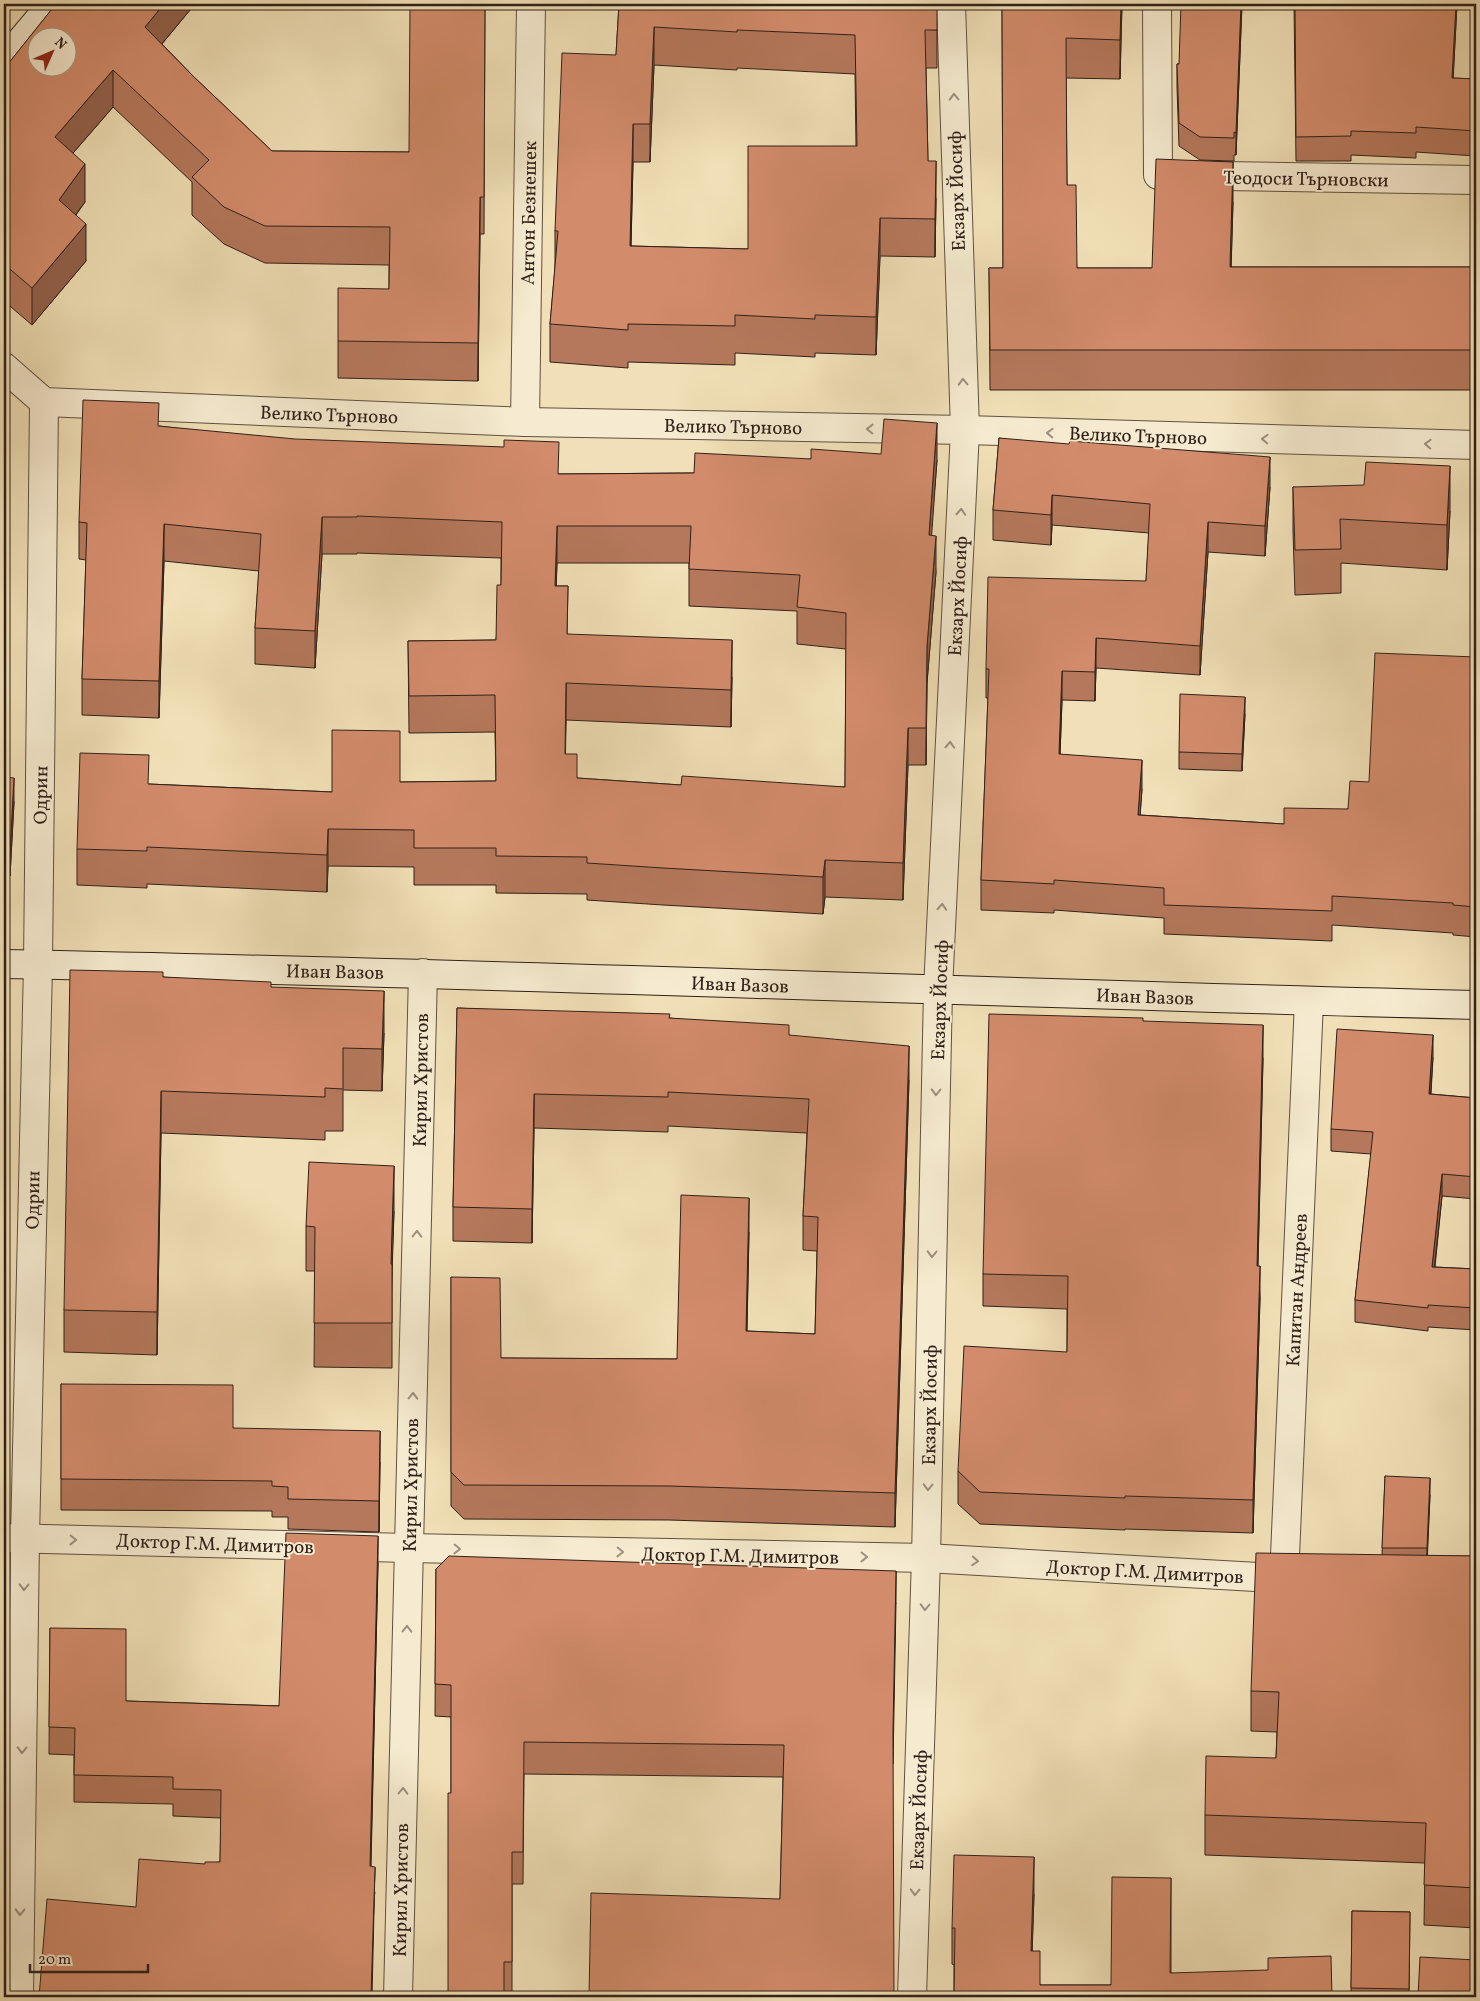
<svg xmlns="http://www.w3.org/2000/svg" width="1480" height="2001" font-family="Vollkorn,serif">
  <style>
    .lines { fill: none; stroke-linecap: round; stroke-linejoin: round }
    .street-casing { stroke: #605040; stroke-width: 30 }
    .secondary-casing { stroke: #302019; stroke-width: 30 }
    .street { stroke: #f6ebd0; stroke-width: 28 }
    .secondary { stroke: #f6ebd0; stroke-width: 28 }
    .wall { fill: #b5785c; stroke: #302019; fill-rule: evenodd }
    .shaded-wall { fill: #93614b; stroke: #302019 }
    .building { fill: #d28b6b; stroke: #302019; fill-rule: evenodd }
    .oneway { stroke: #9d907e }
    .labels { text-anchor: middle; stroke-width: 4; stroke-linejoin: round; paint-order: stroke }
    .street-label { font-size: 19px; fill: #302019; stroke: #f6ebd0 }
  </style>
  <rect width="100%" height="100%" fill="#f1e0b7"/>
  <filter id="stains"><feTurbulence type="fractalNoise" baseFrequency=".004" numOctaves="4"/><feColorMatrix values="0 0 0 0 .2 0 0 0 0 .09 0 0 0 0 .02 0 0 0 .5 -.17"/></filter>
  <radialGradient id="worn" r=".72"><stop offset=".6" stop-color="#630" stop-opacity="0"/><stop offset="1" stop-color="#630" stop-opacity=".3"/></radialGradient>
  <g class="lines">
    <defs>
      <g id="street">
        <polyline points="1157,4 1158,175 1476,180"/>
        <polyline points="4,367 44,402 525,422 965,430 1476,445"/>
        <polyline points="525,422 531,4"/>
        <polyline points="4,1538 409,1548 926,1558 1292,1579"/>
        <polyline points="1284,1579 1309,1001"/>
        <polyline points="19,1997 25,1538 38,965 44,402"/>
        <polyline points="398,1997 423,973"/>
        <polyline points="912,1997 926,1558 938,990 965,430 951,4"/>
      </g>
      <g id="secondary">
        <polyline points="4,61 52,4"/>
        <path d="M4 964C495 973 985 993 1476 1005"/>
      </g>
    </defs>
    <!-- street casing -->
    <use href="#street" class="street-casing"/>
    <!-- secondary casing -->
    <use href="#secondary" class="secondary-casing"/>
    <!-- street -->
    <use href="#street" class="street"/>
    <!-- secondary -->
    <use href="#secondary" class="secondary"/>
  </g>
  <!-- wall -->
  <g class="wall">
    <polygon points="56,4 195,4 162,44 194,77 272,151 409,152 485,4 484,234 480,234 478,381 338,378 338,341 389,289 389,265 265,263 224,244 192,215 192,182 113,107 73,153 85,202 76,215 86,261 32,325 4,301 4,69"/>
    <path d="M619 4 937 30V68H926L928 161 936 199 935 257 880 256 876 355 815 353V357L735 353V365L628 362V368L550 362V324L555 269V231L616 55ZM654 65 737 70V68L855 74 856 146 748 249 631 246 633 162H650Z"/>
    <polygon points="1002,4 1122,4 1120,79 1066,78 1067,185 1077,268 1152,268 1233,202 1231,267 1476,267 1476,390 990,390 989,268 1003,268"/>
    <polygon points="1242,4 1236,155 1234,155 1234,161 1200,160 1179,146 1177,87 1177,64 1179,64"/>
    <polygon points="1294,4 1457,4 1453,78 1476,79 1476,156 1416,152 1416,158 1351,155 1351,161 1296,161"/>
    <path d="M159 426 559 474 694 473 811 459 937 460 931 535 936 572 927 683 926 765H908L903 900 825 897 823 914 663 905 587 900V894L496 893V885H414V867L328 866 327 892 147 884V888L77 885V849L149 784 332 792 400 782 496 781 495 732 409 733 408 641 496 640 501 585V558L357 553V554H322L315 668 255 664V628L259 571 164 561 159 718 82 715V679L86 560 79 559V522ZM557 563H689V606L797 611V644L846 649 845 787 681 785 577 778 565 754 566 720 731 727 732 677 567 634 568 586H556Z"/>
    <polygon points="999,438 1270,487 1265,556 1208,552 1200,675 1096,668 1095,701 1062,700 1060,754 1142,789 1140,815 1284,824 1348,809 1369,782 1476,657 1476,937 1453,935 1453,933 1332,925 1332,941 1164,934 1164,918 1054,910 1054,913 981,910 981,880 988,698 986,698 986,669 1146,581 1149,533 1052,525 1051,545 993,540 993,510"/>
    <polygon points="1293,487 1450,511 1447,570 1341,563 1341,593 1295,595 1293,532"/>
    <rect x="4" y="498" width="1" height="196"/>
    <polygon points="1245,714 1242,771 1179,769 1179,752"/>
    <polygon points="4,777 14,802 10,876 4,875"/>
    <polygon points="163,977 271,987 384,1033 382,1091 343,1090 343,1131 325,1131 325,1140 161,1133 157,1355 64,1352 64,1310"/>
    <polygon points="457,1008 670,1018 789,1035 909,1080 895,1527 669,1520 464,1519 451,1506 451,1277 501,1358 677,1359 749,1232 747,1331 815,1334 817,1251 803,1250 803,1216 807,1133 668,1126 668,1132 534,1128 532,1243 453,1241 453,1207"/>
    <polygon points="1143,1021 1263,1058 1258,1266 1260,1298 1253,1533 1125,1529 1125,1530 980,1524 958,1504 958,1471 1067,1352 1067,1309 983,1306 983,1274"/>
    <polygon points="1433,1057 1431,1094 1476,1098 1476,1199 1442,1196 1435,1267 1476,1269 1476,1330 1428,1327 1428,1331 1355,1322 1355,1300 1371,1154 1331,1151 1331,1129"/>
    <polygon points="394,1211 392,1264 392,1368 314,1367 315,1271 306,1271 306,1226"/>
    <polygon points="61,1384 233,1428 380,1462 379,1532 288,1529 288,1517 272,1517 272,1511 61,1510"/>
    <polygon points="1385,1476 1430,1495 1427,1556 1476,1556 1476,1928 1424,1925 1425,1863 1205,1855 1205,1815 1276,1758 1277,1732 1251,1731 1251,1691 1382,1555"/>
    <polygon points="378,1563 371,1866 375,1894 136,1907 205,1864 220,1862 221,1818 173,1816 173,1804 74,1802 74,1755 49,1754 50,1628 126,1701 279,1706"/>
    <polygon points="436,1569 896,1603 780,1899 783,1777 524,1774 523,1884 512,1884 512,1994 504,1994 451,1793 451,1717 435,1716"/>
    <polygon points="1171,1878 1171,1973 1332,1997 954,1997 954,1965 952,1964 952,1928 1034,1894 1032,1951 1040,1985 1111,1985"/>
    <polygon points="1352,1911 1410,1912 1409,1997 1351,1997"/>
  </g>
  <!-- shaded-wall -->
  <g class="shaded-wall">
    <polygon points="164,4 195,4 145,64 145,27"/>
    <polygon points="1121,4 1122,4 1120,79 1120,40"/>
    <polygon points="1241,4 1242,4 1236,155 1236,133"/>
    <polygon points="1456,4 1457,4 1452,102 1452,78"/>
    <polygon points="654,27 654,65 650,162 650,124"/>
    <polygon points="113,70 113,107 55,174 55,137"/>
    <polygon points="633,124 633,162 630,284 630,246"/>
    <polygon points="936,161 936,199 935,257 935,219"/>
    <polygon points="1233,162 1233,202 1230,307 1230,267"/>
    <polygon points="85,164 85,202 59,237 59,200"/>
    <polygon points="480,197 480,234 478,381 478,343"/>
    <polygon points="880,218 880,256 876,355 876,317"/>
    <polygon points="86,224 86,261 32,325 32,288"/>
    <polygon points="937,423 937,460 929,572 929,535"/>
    <polygon points="1270,457 1270,487 1265,556 1265,526"/>
    <polygon points="1450,466 1450,511 1447,570 1447,525"/>
    <polygon points="1052,495 1052,525 1051,545 1051,515"/>
    <polygon points="322,517 322,554 315,668 315,631"/>
    <polygon points="1208,522 1208,552 1200,675 1200,646"/>
    <polygon points="164,524 164,561 159,718 159,681"/>
    <polygon points="557,526 557,563 555,623 555,586"/>
    <polygon points="936,536 936,572 927,683 926,765 927,646"/>
    <polygon points="1096,638 1096,668 1095,701 1095,672"/>
    <polygon points="732,640 732,677 731,727 731,690"/>
    <polygon points="1062,671 1062,700 1059,784 1059,754"/>
    <polygon points="566,683 566,720 565,791 565,754"/>
    <polygon points="1245,697 1245,714 1242,771 1242,754"/>
    <polygon points="908,728 908,765 903,900 903,863"/>
    <polygon points="1142,760 1142,789 1138,845 1138,815"/>
    <polygon points="14,778 14,802 10,876 10,852"/>
    <polygon points="328,829 328,866 327,892 327,855"/>
    <polygon points="825,860 825,897 823,914 823,877"/>
    <polygon points="384,991 384,1033 382,1091 382,1049"/>
    <polygon points="1263,1025 1263,1058 1257,1298 1257,1266"/>
    <polygon points="1433,1035 1433,1057 1429,1116 1429,1094"/>
    <polygon points="909,1046 909,1080 895,1527 895,1493"/>
    <polygon points="161,1091 161,1133 157,1355 157,1312"/>
    <polygon points="534,1094 534,1128 532,1243 532,1209"/>
    <polygon points="394,1166 394,1211 391,1309 391,1264"/>
    <polygon points="1442,1174 1442,1196 1432,1289 1432,1267"/>
    <polygon points="749,1198 749,1232 746,1366 746,1331"/>
    <polygon points="1260,1266 1260,1298 1253,1533 1253,1500"/>
    <polygon points="380,1431 380,1462 379,1532 379,1501"/>
    <polygon points="1430,1478 1430,1495 1427,1566 1427,1548"/>
    <polygon points="378,1536 378,1563 370,1894 370,1866"/>
    <polygon points="896,1571 896,1603 893,1764 893,1732"/>
    <polygon points="1034,1857 1034,1894 1031,1988 1031,1951"/>
    <polygon points="375,1867 372,1997 371,1997"/>
  </g>
  <!-- building -->
  <g class="building">
    <path d="M56 4H164L145 27 194 77 272 151 409 152 410 4H485L484 197H480L478 343 338 341V288L389 289 390 227 265 226 224 207 192 177 209 160 113 70 55 137 85 164 59 200 86 224 32 288 4 264V69ZM38 38H68V68H38Z"/>
    <path d="M619 4H937V30H925L928 161H936L935 219 880 218 876 317 815 315V319L735 315V326L628 324V330L550 324 558 231H555L562 53 616 55ZM654 27 737 32V30L855 35 857 146H748V249L630 246 633 124H650Z"/>
    <polygon points="1002,4 1121,4 1120,40 1066,38 1067,185 1076,185 1077,268 1152,268 1156,159 1233,162 1230,267 1476,267 1476,350 990,350 989,268 1003,268"/>
    <polygon points="1181,4 1241,4 1236,133 1234,132 1234,138 1200,137 1179,123 1177,64 1179,64"/>
    <polygon points="1295,4 1456,4 1452,78 1476,79 1476,131 1416,127 1416,133 1351,131 1351,136 1296,137"/>
    <path d="M83 400 159 403 158 426 295 439 504 447V440L559 442 558 474 694 473 695 453 811 459V449L881 454 884 419 937 423 929 535 936 536 927 646 926 728H908L903 863 825 860 823 877 663 868 587 863V857L496 856V848H414V830L328 829 327 855 147 847V851L77 849 80 753 149 755 148 784 332 792V730L400 731V782L496 781 495 695 409 696 408 641 496 640 497 585H501L502 522 357 516V517H322L315 631 255 628 261 534 164 524 159 681 82 679 87 523 79 522ZM557 526H691L689 569 800 575 797 607 846 613 845 787 682 776 681 785 577 778V754H565L566 683 731 690 732 640 567 634 568 586H555Z"/>
    <polygon points="999,438 1069,444 1070,441 1270,457 1265,526 1208,522 1200,646 1096,638 1095,672 1062,671 1059,754 1142,760 1138,815 1284,824 1284,808 1348,809 1350,781 1369,782 1375,653 1476,657 1476,907 1453,905 1453,903 1332,896 1332,911 1164,905 1164,888 1054,880 1054,884 981,880 989,669 986,669 988,577 1146,581 1150,504 1052,495 1051,515 993,510"/>
    <polygon points="1366,462 1450,466 1447,525 1340,519 1341,549 1295,550 1293,487 1364,485"/>
    <rect x="4" y="498" width="1" height="151"/>
    <polygon points="1180,694 1245,697 1242,754 1179,752"/>
    <polygon points="4,777 14,778 10,852 4,851"/>
    <polygon points="70,970 163,972 163,977 271,982 271,987 384,991 382,1049 343,1048 343,1089 325,1088 325,1097 161,1091 157,1312 64,1310"/>
    <polygon points="457,1008 670,1014 669,1018 789,1025 789,1035 909,1046 895,1493 669,1486 464,1485 451,1472 451,1277 500,1278 501,1358 677,1359 681,1195 749,1198 746,1331 815,1334 818,1217 803,1216 809,1099 668,1092 668,1097 534,1094 532,1209 453,1207"/>
    <polygon points="989,1014 1143,1018 1143,1021 1263,1025 1257,1266 1260,1266 1253,1500 1125,1496 1125,1498 980,1492 958,1471 964,1346 1067,1352 1068,1276 983,1274"/>
    <polygon points="1337,1029 1433,1035 1429,1094 1476,1098 1476,1177 1442,1174 1432,1267 1476,1269 1476,1308 1428,1305 1428,1308 1355,1300 1373,1132 1331,1129"/>
    <polygon points="309,1162 394,1166 391,1264 392,1264 392,1323 314,1323 315,1227 306,1226"/>
    <polygon points="61,1384 233,1385 233,1428 380,1431 379,1501 288,1499 288,1487 272,1486 272,1481 61,1479"/>
    <polygon points="1385,1476 1430,1478 1427,1548 1382,1548"/>
    <polygon points="286,1533 378,1536 370,1866 375,1867 371,1997 39,1997 47,1899 136,1907 139,1859 205,1864 205,1862 220,1862 221,1790 173,1789 173,1777 74,1775 75,1728 49,1727 50,1628 126,1629 126,1701 279,1706"/>
    <polygon points="1256,1553 1476,1556 1476,1888 1424,1885 1426,1823 1205,1815 1206,1756 1276,1758 1279,1692 1251,1691"/>
    <polygon points="449,1556 896,1571 893,1732 894,1997 589,1997 591,1893 780,1899 784,1745 524,1742 523,1852 512,1852 512,1962 504,1962 504,1997 448,1997 448,1793 451,1793 451,1685 435,1684 436,1569"/>
    <polygon points="954,1855 1034,1857 1031,1951 1040,1951 1040,1985 1111,1985 1112,1877 1171,1878 1170,1973 1268,1970 1268,1958 1331,1956 1332,1997 954,1997 955,1928 952,1928"/>
    <polygon points="1352,1911 1410,1912 1409,1989 1351,1988"/>
    <polygon points="1420,1957 1476,1960 1476,1997 1418,1997"/>
  </g>
  <!-- one-way arrows -->
  <defs><path id="oneway-chevron" d="M-2-3.5L2.5 0L-2 3.5" fill="none" stroke-width="1.6" stroke-linecap="round" stroke-linejoin="round" transform="scale(1.25)"/></defs>
  <g class="oneway">
    <use href="#oneway-chevron" transform="translate(954 97) rotate(-92)"/>
    <use href="#oneway-chevron" transform="translate(963 382) rotate(-92)"/>
    <use href="#oneway-chevron" transform="translate(870 429) rotate(-179)"/>
    <use href="#oneway-chevron" transform="translate(1050 433) rotate(-178)"/>
    <use href="#oneway-chevron" transform="translate(1265 439) rotate(-178)"/>
    <use href="#oneway-chevron" transform="translate(1428 444) rotate(-178)"/>
    <use href="#oneway-chevron" transform="translate(961 512) rotate(-87)"/>
    <use href="#oneway-chevron" transform="translate(950 745) rotate(-87)"/>
    <use href="#oneway-chevron" transform="translate(942 907) rotate(-87)"/>
    <use href="#oneway-chevron" transform="translate(936 1092) rotate(91)"/>
    <use href="#oneway-chevron" transform="translate(417 1234) rotate(-89)"/>
    <use href="#oneway-chevron" transform="translate(932 1254) rotate(91)"/>
    <use href="#oneway-chevron" transform="translate(413 1396) rotate(-89)"/>
    <use href="#oneway-chevron" transform="translate(928 1487) rotate(91)"/>
    <use href="#oneway-chevron" transform="translate(73 1540) rotate(1)"/>
    <use href="#oneway-chevron" transform="translate(457 1549) rotate(1)"/>
    <use href="#oneway-chevron" transform="translate(620 1552) rotate(1)"/>
    <use href="#oneway-chevron" transform="translate(864 1557) rotate(1)"/>
    <use href="#oneway-chevron" transform="translate(975 1561) rotate(4)"/>
    <use href="#oneway-chevron" transform="translate(24 1587) rotate(91)"/>
    <use href="#oneway-chevron" transform="translate(925 1607) rotate(92)"/>
    <use href="#oneway-chevron" transform="translate(407 1629) rotate(-89)"/>
    <use href="#oneway-chevron" transform="translate(22 1750) rotate(91)"/>
    <use href="#oneway-chevron" transform="translate(403 1791) rotate(-89)"/>
    <use href="#oneway-chevron" transform="translate(915 1892) rotate(92)"/>
    <use href="#oneway-chevron" transform="translate(20 1912) rotate(91)"/>
  </g>
  <g class="labels">
    <!-- street labels -->
    <g class="street-label">
      <text transform="translate(1306 178) rotate(1)" y="7">Теодоси Търновски</text>
      <text transform="translate(956 191) rotate(-92)" y="7">Екзарх Йосиф</text>
      <text transform="translate(528 213) rotate(-89)" y="7">Антон Безнешек</text>
      <text transform="translate(329 414) rotate(2)" y="7">Велико Търново</text>
      <text transform="translate(733 426) rotate(1)" y="7">Велико Търново</text>
      <text transform="translate(1138 435) rotate(2)" y="7">Велико Търново</text>
      <text transform="translate(957 596) rotate(-87)" y="7">Екзарх Йосиф</text>
      <text transform="translate(40 795) rotate(-89)" y="7">Одрин</text>
      <text transform="translate(335 971) rotate(1)" y="7">Иван Вазов</text>
      <text transform="translate(740 984) rotate(2)" y="7">Иван Вазов</text>
      <text transform="translate(1145 996) rotate(2)" y="7">Иван Вазов</text>
      <text transform="translate(939 1000) rotate(-88)" y="7">Екзарх Йосиф</text>
      <text transform="translate(420 1080) rotate(-89)" y="7">Кирил Христов</text>
      <text transform="translate(32 1200) rotate(-89)" y="7">Одрин</text>
      <text transform="translate(1296 1290) rotate(-87)" y="7">Капитан Андреев</text>
      <text transform="translate(929 1405) rotate(-89)" y="7">Екзарх Йосиф</text>
      <text transform="translate(410 1485) rotate(-89)" y="7">Кирил Христов</text>
      <text transform="translate(215 1543) rotate(2)" y="7">Доктор Г.М. Димитров</text>
      <text transform="translate(740 1555) rotate(1)" y="7">Доктор Г.М. Димитров</text>
      <text transform="translate(1145 1571) rotate(3)" y="7">Доктор Г.М. Димитров</text>
      <text transform="translate(918 1810) rotate(-88)" y="7">Екзарх Йосиф</text>
      <text transform="translate(400 1890) rotate(-89)" y="7">Кирил Христов</text>
    </g>
  </g>
  <!-- margin -->
  <rect width="1480" height="2001" fill="none" stroke="#f1e0b7" stroke-width="20"/>
  <rect x="5" y="5" width="1470" height="1991" fill="none" stroke="#302019" stroke-width="2.5"/>
  <rect x="10" y="10" width="1460" height="1981" fill="none" stroke="#302019"/>
  <!-- north arrow -->
  <g transform="translate(52 52) rotate(45)"><circle r="24" fill="#f6ebd0" stroke="#a79a87"/>
  <path d="M0-4L9 19L0 12L-9 19Z" fill="#8f2418"/>
  <text y="-8" font-size="14" font-weight="bold" text-anchor="middle" fill="#302019">N</text>
  </g>
  <!-- scale -->
  <path d="M30 1964v8h118v-8" fill="none" stroke="#302019" stroke-width="2.5"/>
  <text x="38" y="1964" font-size="15" fill="#302019" stroke="#f6ebd0" stroke-width="4" paint-order="stroke">20 m</text>
  <rect width="100%" height="100%" filter="url(#stains)"/>
  <rect width="100%" height="100%" fill="url(#worn)"/>
</svg>
